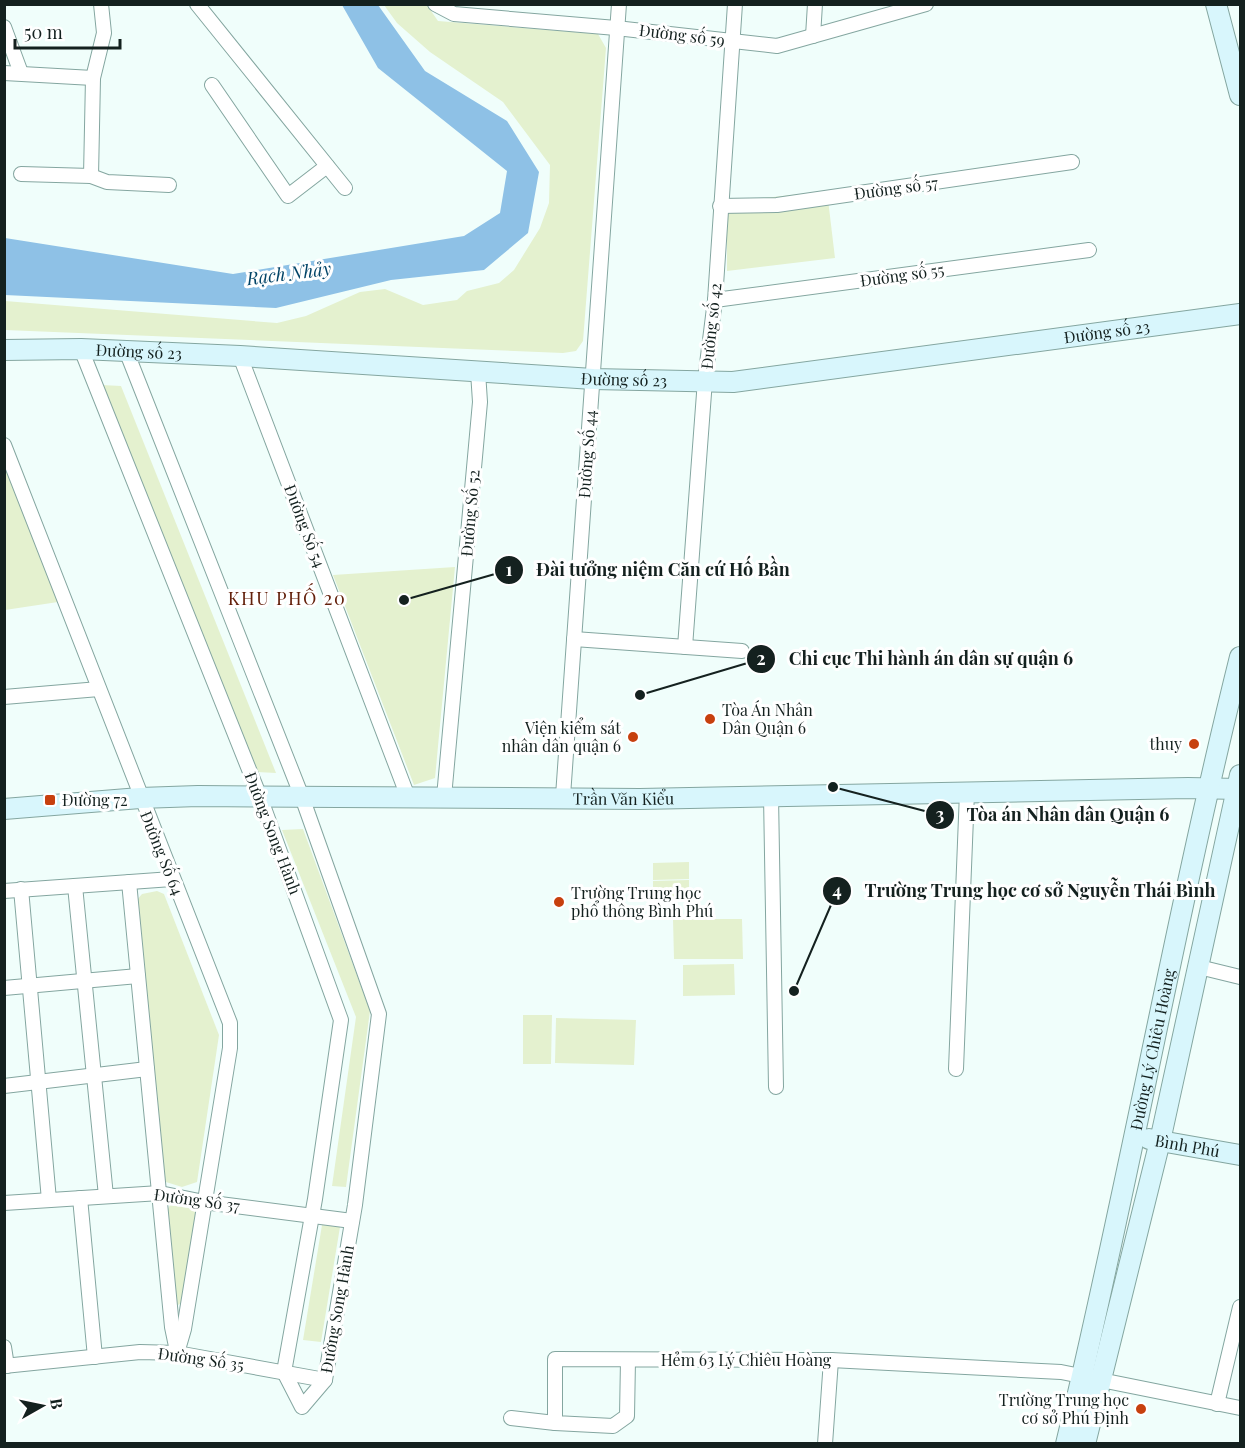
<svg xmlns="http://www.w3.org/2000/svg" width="1245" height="1448" font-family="'Playfair Display',serif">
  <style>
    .green { fill: #e4f1cf }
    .water { fill: #8ec1e6 }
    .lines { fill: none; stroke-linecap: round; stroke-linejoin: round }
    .street-casing { stroke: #84a6a0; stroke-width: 16 }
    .secondary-casing { stroke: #84a6a0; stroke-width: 22 }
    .street { stroke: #fff; stroke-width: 14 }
    .secondary { stroke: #d8f6fc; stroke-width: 20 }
    .poi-dot { fill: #c7400e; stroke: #fff; stroke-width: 2 }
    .labels { text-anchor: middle; stroke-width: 6; stroke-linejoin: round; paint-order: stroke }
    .street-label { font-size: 16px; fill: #14211f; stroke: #fff }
    .poi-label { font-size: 16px; fill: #14211f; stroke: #fff; text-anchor: start }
    .water-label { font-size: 18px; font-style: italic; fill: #024467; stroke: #fff }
    .neighbourhood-label { font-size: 18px; letter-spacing: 1.5px; fill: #63210c; stroke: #fff }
    .leader { fill: none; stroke: #14211f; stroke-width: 2 }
    .callout-dot { fill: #14211f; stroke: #fff; stroke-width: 2 }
    .mark-label { font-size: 18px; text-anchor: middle; font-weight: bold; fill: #fff }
    .callout-label { font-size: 18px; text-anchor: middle; font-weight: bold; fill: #14211f; stroke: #fff; stroke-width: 6; stroke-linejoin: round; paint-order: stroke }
  </style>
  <rect width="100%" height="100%" fill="#f0fefb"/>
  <!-- green -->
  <g class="green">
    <polygon points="384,5 427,5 438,21 598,34 606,48 583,341 576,351 563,353 5,330 5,301 277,323 306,316 360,292 385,289 423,305 457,300 467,291 499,283 514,270 540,228 549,203 550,165 503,102 430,52 397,23"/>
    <polygon points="827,191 835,258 727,271 727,202"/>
    <polygon points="102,385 121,386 276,773 257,772"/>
    <polygon points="5,460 58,602 5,610"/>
    <polygon points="455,567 435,778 414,785 333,575"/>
    <polygon points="303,829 370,1011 346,1187 332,1186 356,1017 282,830"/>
    <polygon points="689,862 689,879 653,880 653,863"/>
    <polygon points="689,880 689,897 653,898 653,881"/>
    <polygon points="157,891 164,894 219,1035 197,1182 182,1187 166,1182 162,1172 137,900 142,894"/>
    <polygon points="673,919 742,919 743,959 674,959"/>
    <polygon points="734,964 735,995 683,996 683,965"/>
    <polygon points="523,1015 552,1015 551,1064 523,1064"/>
    <polygon points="556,1018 636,1020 634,1065 555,1063"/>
    <polygon points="170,1205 194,1209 198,1214 184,1301 178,1305 174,1302 167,1211"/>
    <polygon points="322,1225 340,1227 321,1342 303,1340"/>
  </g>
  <!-- water -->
  <polygon class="water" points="342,5 378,5 425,71 507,121 539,172 528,233 484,270 391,280 276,308 5,295 5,238 233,274 464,236 500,213 507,171 378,68"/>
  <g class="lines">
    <defs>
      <g id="street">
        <polyline points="197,4 345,188"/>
        <polyline points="435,4 454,14 616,28 777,46 926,4"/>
        <polyline points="4,27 21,73"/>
        <polyline points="813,36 815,4"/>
        <polyline points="4,73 93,78"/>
        <polyline points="212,85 288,196 327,166"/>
        <polyline points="21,174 91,176 107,182 169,185"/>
        <polyline points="91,176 93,78 104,33 101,4"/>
        <polyline points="720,206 777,205 1072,162"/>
        <polyline points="715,300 1089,250"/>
        <polyline points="81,349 260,797 341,1020 315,1199 284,1372 302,1407 325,1380 355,1205 379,1014 302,797 127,353"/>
        <polyline points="240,356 408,797"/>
        <polyline points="4,445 230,1023 230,1048 184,1329 177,1353"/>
        <polyline points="574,639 742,651"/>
        <polyline points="685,647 705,380 715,300 735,4"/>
        <polyline points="4,697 99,689"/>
        <polyline points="563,796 619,4"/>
        <polyline points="771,796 776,1087"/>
        <polyline points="444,797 480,402 478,372"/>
        <polyline points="129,882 172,1327 177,1351"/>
        <polyline points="75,886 106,1196"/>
        <polyline points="21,889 49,1200"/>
        <polyline points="4,891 172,879"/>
        <polyline points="1199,967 1240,977"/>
        <polyline points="4,988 138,976"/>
        <polyline points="956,1069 967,792"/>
        <polyline points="4,1086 147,1069"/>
        <polyline points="80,1198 95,1357"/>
        <polyline points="4,1203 160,1193 204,1202 352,1221"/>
        <polyline points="4,1347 7,1366"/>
        <polyline points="628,1360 627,1416 613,1426 555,1423 555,1359 803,1360 831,1360 1061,1372 1240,1408"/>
        <polyline points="4,1366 140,1352 177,1353 325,1380"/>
        <polyline points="1217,1404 1240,1307"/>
        <polyline points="511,1418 555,1423"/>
        <polyline points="825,1444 831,1360"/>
      </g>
      <g id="secondary">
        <polyline points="1216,4 1240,95"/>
        <path id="s1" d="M4 350 81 349 240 356 593 379 733 382 1240 314"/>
        <path id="s2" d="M4 809 140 798 198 796 640 799 1188 788 1240 789"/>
        <path id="s3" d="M1149 1139 1240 1155"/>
        <path id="s4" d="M1066 1444C1129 1183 1175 918 1240 657"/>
        <polyline points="1085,1444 1160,1141 1240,775"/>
      </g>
    </defs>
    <!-- street casing -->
    <use href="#street" class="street-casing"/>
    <!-- secondary casing -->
    <use href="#secondary" class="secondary-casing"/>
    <!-- street -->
    <use href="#street" class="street"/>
    <!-- secondary -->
    <use href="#secondary" class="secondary"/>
  </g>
  <!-- markers -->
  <g class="poi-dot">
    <circle cx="710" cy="719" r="6"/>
    <circle cx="633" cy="737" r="6"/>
    <circle cx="1194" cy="744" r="6"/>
    <rect x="44" y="794" width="12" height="12" rx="3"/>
    <circle cx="559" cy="902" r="6"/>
    <circle cx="1141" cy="1409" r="6"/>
  </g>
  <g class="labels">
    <!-- street labels -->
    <g class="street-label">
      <text transform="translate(682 35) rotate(7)" y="6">Đường số 59</text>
      <text transform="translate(896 188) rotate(-8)" y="6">Đường số 57</text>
      <text transform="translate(902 275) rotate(-8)" y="6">Đường số 55</text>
      <text transform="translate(711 326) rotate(-84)" y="6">Đường số 42</text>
      <text dy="6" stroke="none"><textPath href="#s1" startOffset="1107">Đường số 23</textPath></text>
      <text dy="6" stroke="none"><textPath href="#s1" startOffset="135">Đường số 23</textPath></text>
      <text dy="6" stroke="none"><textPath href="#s1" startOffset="621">Đường số 23</textPath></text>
      <text transform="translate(587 454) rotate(-86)" y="6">Đường Số 44</text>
      <text transform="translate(470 513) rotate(-85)" y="6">Đường Số 52</text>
      <text transform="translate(305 526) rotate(69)" y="6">Đường Số 54</text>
      <text dy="6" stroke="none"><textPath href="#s2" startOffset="620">Trần Văn Kiểu</textPath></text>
      <text transform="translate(273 833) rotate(69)" y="6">Đường Song Hành</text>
      <text transform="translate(162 853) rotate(68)" y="6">Đường Số 64</text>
      <text dy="6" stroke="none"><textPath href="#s4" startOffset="404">Đường Lý Chiêu Hoàng</textPath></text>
      <text dy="6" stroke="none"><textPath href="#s3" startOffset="39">Bình Phú</textPath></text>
      <text transform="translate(197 1200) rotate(8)" y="6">Đường Số 37</text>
      <text transform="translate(337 1309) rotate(-80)" y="6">Đường Song Hành</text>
      <text transform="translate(201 1359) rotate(8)" y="6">Đường Số 35</text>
      <text x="746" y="1366">Hẻm 63 Lý Chiêu Hoàng</text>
    </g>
    <!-- poi labels -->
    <g class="poi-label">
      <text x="722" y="716">Tòa Án Nhân<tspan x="722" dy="18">Dân Quận 6</tspan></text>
      <text x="621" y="734" text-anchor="end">Viện kiểm sát<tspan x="621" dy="18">nhân dân quận 6</tspan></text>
      <text x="1182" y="750" text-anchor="end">thuy</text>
      <text x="62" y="806">Đường 72</text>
      <text x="571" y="899">Trường Trung học<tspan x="571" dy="18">phổ thông Bình Phú</tspan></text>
      <text x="1129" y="1406" text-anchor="end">Trường Trung học<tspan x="1129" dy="18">cơ sở Phú Định</tspan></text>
    </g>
    <!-- water labels -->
    <g class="water-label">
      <text transform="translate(289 274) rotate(-7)" y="6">Rạch Nhảy</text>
    </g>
    <!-- neighbourhood labels -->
    <g class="neighbourhood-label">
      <text x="287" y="605">KHU PHỐ 20</text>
    </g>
  </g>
  <!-- callouts -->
  <path class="leader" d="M404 600L509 570M640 695L761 659M833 787L940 815M794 991L837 891"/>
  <g class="callout-dot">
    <circle cx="404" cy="600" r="6"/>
    <circle cx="640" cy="695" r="6"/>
    <circle cx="833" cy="787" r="6"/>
    <circle cx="794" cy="991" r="6"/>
    <circle cx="509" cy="570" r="15"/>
    <circle cx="761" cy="659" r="15"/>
    <circle cx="940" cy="815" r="15"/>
    <circle cx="837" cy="891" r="15"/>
  </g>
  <g class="mark-label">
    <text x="509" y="576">1</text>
    <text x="761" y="665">2</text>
    <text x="940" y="821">3</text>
    <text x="837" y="897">4</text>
  </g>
  <g class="callout-label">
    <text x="663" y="576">Đài tưởng niệm Căn cứ Hố Bần</text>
    <text x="931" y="665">Chi cục Thi hành án dân sự quận 6</text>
    <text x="1068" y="821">Tòa án Nhân dân Quận 6</text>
    <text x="1040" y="897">Trường Trung học cơ sở Nguyễn Thái Bình</text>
  </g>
  <!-- border -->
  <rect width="1245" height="1448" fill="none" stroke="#14211f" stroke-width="12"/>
  <!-- north arrow -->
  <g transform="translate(42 1406) rotate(81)" stroke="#ffffff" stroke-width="4.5" paint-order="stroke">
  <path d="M0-4.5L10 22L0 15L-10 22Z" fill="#14211f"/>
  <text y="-9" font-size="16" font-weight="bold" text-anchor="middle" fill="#14211f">B</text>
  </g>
  <!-- scale -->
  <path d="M15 39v9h105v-9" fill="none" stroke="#14211f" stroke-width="3"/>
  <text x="24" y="39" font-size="18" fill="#14211f" stroke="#ffffff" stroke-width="4.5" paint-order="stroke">50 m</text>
</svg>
